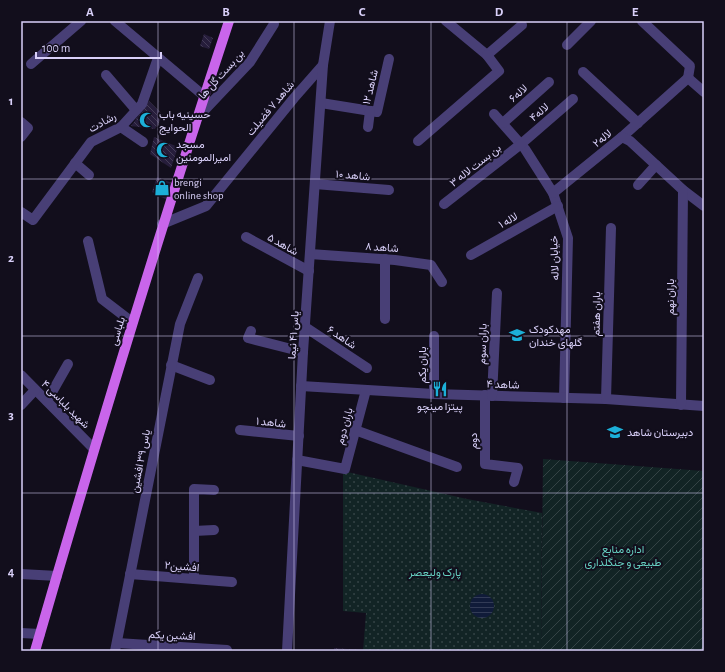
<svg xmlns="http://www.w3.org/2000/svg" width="725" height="672" font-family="'Alegreya Sans',Vazirmatn,sans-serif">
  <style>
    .park { fill: url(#park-dots) }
    .garden { fill: url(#garden-furrows) }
    .water { fill: url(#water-rules) }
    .building { fill: url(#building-back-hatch) }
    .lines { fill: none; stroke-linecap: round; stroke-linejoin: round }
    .minor { stroke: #483f76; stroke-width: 10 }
    .major { stroke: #c965eb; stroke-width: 10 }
    .grid { fill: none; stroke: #d9d0f9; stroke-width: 1; stroke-opacity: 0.55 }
    .labels { text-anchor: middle; stroke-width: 4; stroke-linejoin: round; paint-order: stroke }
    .street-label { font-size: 11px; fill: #d9d0f9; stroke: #120e1c }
    .poi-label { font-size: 11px; fill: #d9d0f9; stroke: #120e1c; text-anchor: start }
    .park-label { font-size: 11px; fill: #66cfc1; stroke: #120e1c }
    .neatline { fill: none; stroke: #d9d0f9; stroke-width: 1.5 }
    .grid-label { font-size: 13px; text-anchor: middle; font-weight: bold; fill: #d9d0f9 }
  </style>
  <defs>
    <pattern id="park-dots" width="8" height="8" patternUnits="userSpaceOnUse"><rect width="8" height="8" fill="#122425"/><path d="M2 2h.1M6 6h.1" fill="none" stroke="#344345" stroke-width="1.8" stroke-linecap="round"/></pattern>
    <pattern id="garden-furrows" width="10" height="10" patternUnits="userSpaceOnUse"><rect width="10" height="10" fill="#122425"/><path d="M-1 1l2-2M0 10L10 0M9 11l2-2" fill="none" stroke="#344345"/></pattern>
    <pattern id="water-rules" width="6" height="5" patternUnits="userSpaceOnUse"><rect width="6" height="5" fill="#101b39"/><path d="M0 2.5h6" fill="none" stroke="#323b56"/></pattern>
    <pattern id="building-back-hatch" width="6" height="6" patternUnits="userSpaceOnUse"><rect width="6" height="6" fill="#261d3b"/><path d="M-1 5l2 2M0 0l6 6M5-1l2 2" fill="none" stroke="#453d58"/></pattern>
  </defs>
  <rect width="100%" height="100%" fill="#120e1c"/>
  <!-- park -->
  <polygon class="park" points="343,471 467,499 542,513 541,651 363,651 366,613 343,611"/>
  <!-- garden -->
  <polygon class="garden" points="543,459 704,471 704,651 541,651"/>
  <!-- water -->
  <circle class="water" cx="482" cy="606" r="12"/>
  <!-- building -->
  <g class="building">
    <polygon points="204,34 213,38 209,49 200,46"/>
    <polygon points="149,101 163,115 155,129 131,126"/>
    <polygon points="154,137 178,147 171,168 150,154"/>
    <polygon points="157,177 172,183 167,200 152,192"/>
    <polygon points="334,648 361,650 361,651 334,651"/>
  </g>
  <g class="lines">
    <!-- minor -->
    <g class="minor">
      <polyline points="115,21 204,96"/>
      <polyline points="446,21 487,55 522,25"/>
      <polyline points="642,21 690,66 688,78"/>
      <polyline points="567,45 591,21"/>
      <polyline points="31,64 81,21"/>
      <polyline points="583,72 638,123"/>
      <polyline points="106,75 136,110"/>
      <polyline points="321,103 377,112 389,59"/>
      <polyline points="494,114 525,149 553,193 568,238 564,398"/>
      <polyline points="197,118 250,62 274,24"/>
      <polyline points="21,122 28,128 21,137"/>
      <polyline points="503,123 549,82"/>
      <polyline points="121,127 143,142"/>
      <polyline points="368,127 370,111"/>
      <polyline points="622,137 688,78 704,92"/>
      <polyline points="418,141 499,71 487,55"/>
      <polyline points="75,163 89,175"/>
      <polyline points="315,184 389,190"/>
      <polyline points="638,185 656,165"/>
      <polyline points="553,193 622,137 630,141 683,190 704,206"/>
      <polyline points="444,204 521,144 573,99"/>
      <polyline points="21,212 33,220 91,142 121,127 142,104 158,58"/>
      <polyline points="162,224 206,206 294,98 323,65"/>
      <polyline points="246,237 309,271"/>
      <polyline points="88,241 102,299 132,322"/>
      <polyline points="310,254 395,260 431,265 442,282"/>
      <polyline points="471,255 558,206"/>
      <polyline points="385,319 385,259"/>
      <polyline points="305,327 367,368"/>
      <polyline points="251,331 248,338 303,352"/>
      <polyline points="434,336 434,394"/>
      <polyline points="171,365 210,380"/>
      <polyline points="21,375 94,449"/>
      <polyline points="301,386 434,394 606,399 704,406"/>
      <polyline points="485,395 485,464 518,468 514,482"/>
      <polyline points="492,396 497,293"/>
      <polyline points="606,399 611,228"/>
      <polyline points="47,401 68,364"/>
      <polyline points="21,405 35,390"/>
      <polyline points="681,405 683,190"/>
      <polyline points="240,430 299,436"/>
      <polyline points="355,430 457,467"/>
      <polyline points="297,460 345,469 366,390"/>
      <polyline points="194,531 214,530"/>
      <polyline points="21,574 57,576"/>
      <polyline points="130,574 232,582"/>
      <polyline points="194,579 194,489 214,490"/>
      <polyline points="21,633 40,634"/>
      <polyline points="117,643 227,650"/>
      <polyline points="115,651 180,324 198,278"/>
      <polyline points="287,651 303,352 323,65 330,21"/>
    </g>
    <!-- major -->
    <path class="major" d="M35 651C96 440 160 230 229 21"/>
  </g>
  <!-- grid -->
  <path class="grid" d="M158 21V651M294 21V651M431 21V651M567 21V651M21 179H704M21 336H704M21 493H704"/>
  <!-- icons -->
  <defs>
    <symbol id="mosque-bare" viewBox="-9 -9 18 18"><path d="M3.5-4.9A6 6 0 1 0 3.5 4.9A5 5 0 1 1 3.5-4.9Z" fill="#1cafd8" stroke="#120e1c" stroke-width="2.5" paint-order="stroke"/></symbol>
    <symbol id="shop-bare" viewBox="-9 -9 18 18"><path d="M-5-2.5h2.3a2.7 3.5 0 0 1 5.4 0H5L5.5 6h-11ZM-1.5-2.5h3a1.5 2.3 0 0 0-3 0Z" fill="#1cafd8" stroke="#120e1c" stroke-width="2.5" paint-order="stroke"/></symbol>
    <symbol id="school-bare" viewBox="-9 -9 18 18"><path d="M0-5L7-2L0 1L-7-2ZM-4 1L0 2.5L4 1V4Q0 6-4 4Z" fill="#1cafd8" stroke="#120e1c" stroke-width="2.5" paint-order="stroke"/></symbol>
    <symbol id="restaurant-bare" viewBox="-9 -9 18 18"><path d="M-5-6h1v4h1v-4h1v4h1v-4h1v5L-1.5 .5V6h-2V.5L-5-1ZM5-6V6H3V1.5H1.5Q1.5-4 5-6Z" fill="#1cafd8" stroke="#120e1c" stroke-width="2.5" paint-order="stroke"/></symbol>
  </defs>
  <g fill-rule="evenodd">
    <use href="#mosque-bare" x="136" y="109" width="22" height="22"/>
    <use href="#mosque-bare" x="153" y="139" width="22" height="22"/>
    <use href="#shop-bare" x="151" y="177" width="22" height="22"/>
    <use href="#school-bare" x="506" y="324" width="22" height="22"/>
    <use href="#restaurant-bare" x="429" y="378" width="22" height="22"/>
    <use href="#school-bare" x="604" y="421" width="22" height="22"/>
  </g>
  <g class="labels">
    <!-- street labels -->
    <g class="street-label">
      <text transform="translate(221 74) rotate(-48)" y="4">بن بست گل ها</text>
      <text transform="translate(370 87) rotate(-76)" y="4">شاهد ۱۲</text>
      <text transform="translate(518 93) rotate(-42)" y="4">لاله۶</text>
      <text transform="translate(270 108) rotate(-50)" y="4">شاهد ۷ فضیلت</text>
      <text transform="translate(539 112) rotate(-41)" y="4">لاله۴</text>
      <text transform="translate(102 122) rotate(-30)" y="4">رشادت</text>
      <text transform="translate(602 138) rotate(-39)" y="4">لاله۲</text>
      <text transform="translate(475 165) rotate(-38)" y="4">بن بست لاله ۳</text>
      <text transform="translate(353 175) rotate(5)" y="4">شاهد ۱۰</text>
      <text transform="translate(508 220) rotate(-30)" y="4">لاله ۱</text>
      <text transform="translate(283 244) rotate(29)" y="4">شاهد ۵</text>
      <text transform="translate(382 247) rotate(4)" y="4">شاهد ۸</text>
      <text transform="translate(554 258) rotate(-92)" y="4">خیابان لاله</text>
      <text transform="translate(670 297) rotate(-90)" y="4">باران نهم</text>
      <text transform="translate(596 314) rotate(-89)" y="4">باران هفتم</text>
      <text transform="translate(117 331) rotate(-73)" y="4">بلباسی</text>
      <text transform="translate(293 335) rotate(-86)" y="4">یاس ۴۱ نیما</text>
      <text transform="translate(342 337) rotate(34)" y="4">شاهد ۶</text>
      <text transform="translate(482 344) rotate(-88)" y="4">باران سوم</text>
      <text transform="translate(422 365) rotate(-90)" y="4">باران یکم</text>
      <text transform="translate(503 384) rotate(2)" y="4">شاهد ۴</text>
      <text transform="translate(66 404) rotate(45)" y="4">شهید بلباسی ۴</text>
      <text transform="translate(271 422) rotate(6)" y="4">شاهد ۱</text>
      <text transform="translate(344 426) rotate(-75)" y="4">باران دوم</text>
      <text transform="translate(473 441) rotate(-90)" y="4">دوم</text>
      <text transform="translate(140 461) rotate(-79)" y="4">یاس ۳۹ افشین</text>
      <text transform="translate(182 566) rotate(5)" y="4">افشین۲</text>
      <text transform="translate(172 635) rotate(3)" y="4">افشین یکم</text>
    </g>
    <!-- poi labels -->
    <g class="poi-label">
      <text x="159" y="118">حسینیه باب<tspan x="159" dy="13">الحوایج</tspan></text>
      <text x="176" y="148">مسجد<tspan x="176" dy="13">امیرالمومنین</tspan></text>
      <text x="174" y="186">brengi<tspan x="174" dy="13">online shop</tspan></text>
      <text x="529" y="333">مهدکودک<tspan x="529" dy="13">گلهای خندان</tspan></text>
      <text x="440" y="410" text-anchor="middle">پیتزا مینچو</text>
      <text x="627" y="436">دبیرستان شاهد</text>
    </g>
    <!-- park labels -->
    <g class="park-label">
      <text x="623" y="553">اداره منابع<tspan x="623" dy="13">طبیعی و جنگلداری</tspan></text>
      <text x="435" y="576">پارک ولیعصر</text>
    </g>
  </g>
  <!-- border -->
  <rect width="725" height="672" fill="none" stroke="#120e1c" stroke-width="44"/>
  <!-- scale -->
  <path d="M36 52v6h125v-6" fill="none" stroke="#d9d0f9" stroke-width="2"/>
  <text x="42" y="52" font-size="12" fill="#d9d0f9" stroke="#120e1c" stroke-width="3" paint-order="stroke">100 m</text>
  <rect x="22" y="22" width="681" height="628" class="neatline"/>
  <g class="grid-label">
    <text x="90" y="16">A</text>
    <text x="226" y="16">B</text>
    <text x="362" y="16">C</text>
    <text x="499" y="16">D</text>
    <text x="635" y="16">E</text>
    <text x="11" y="105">1</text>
    <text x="11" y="262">2</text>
    <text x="11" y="419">3</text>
    <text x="11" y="576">4</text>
  </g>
</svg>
